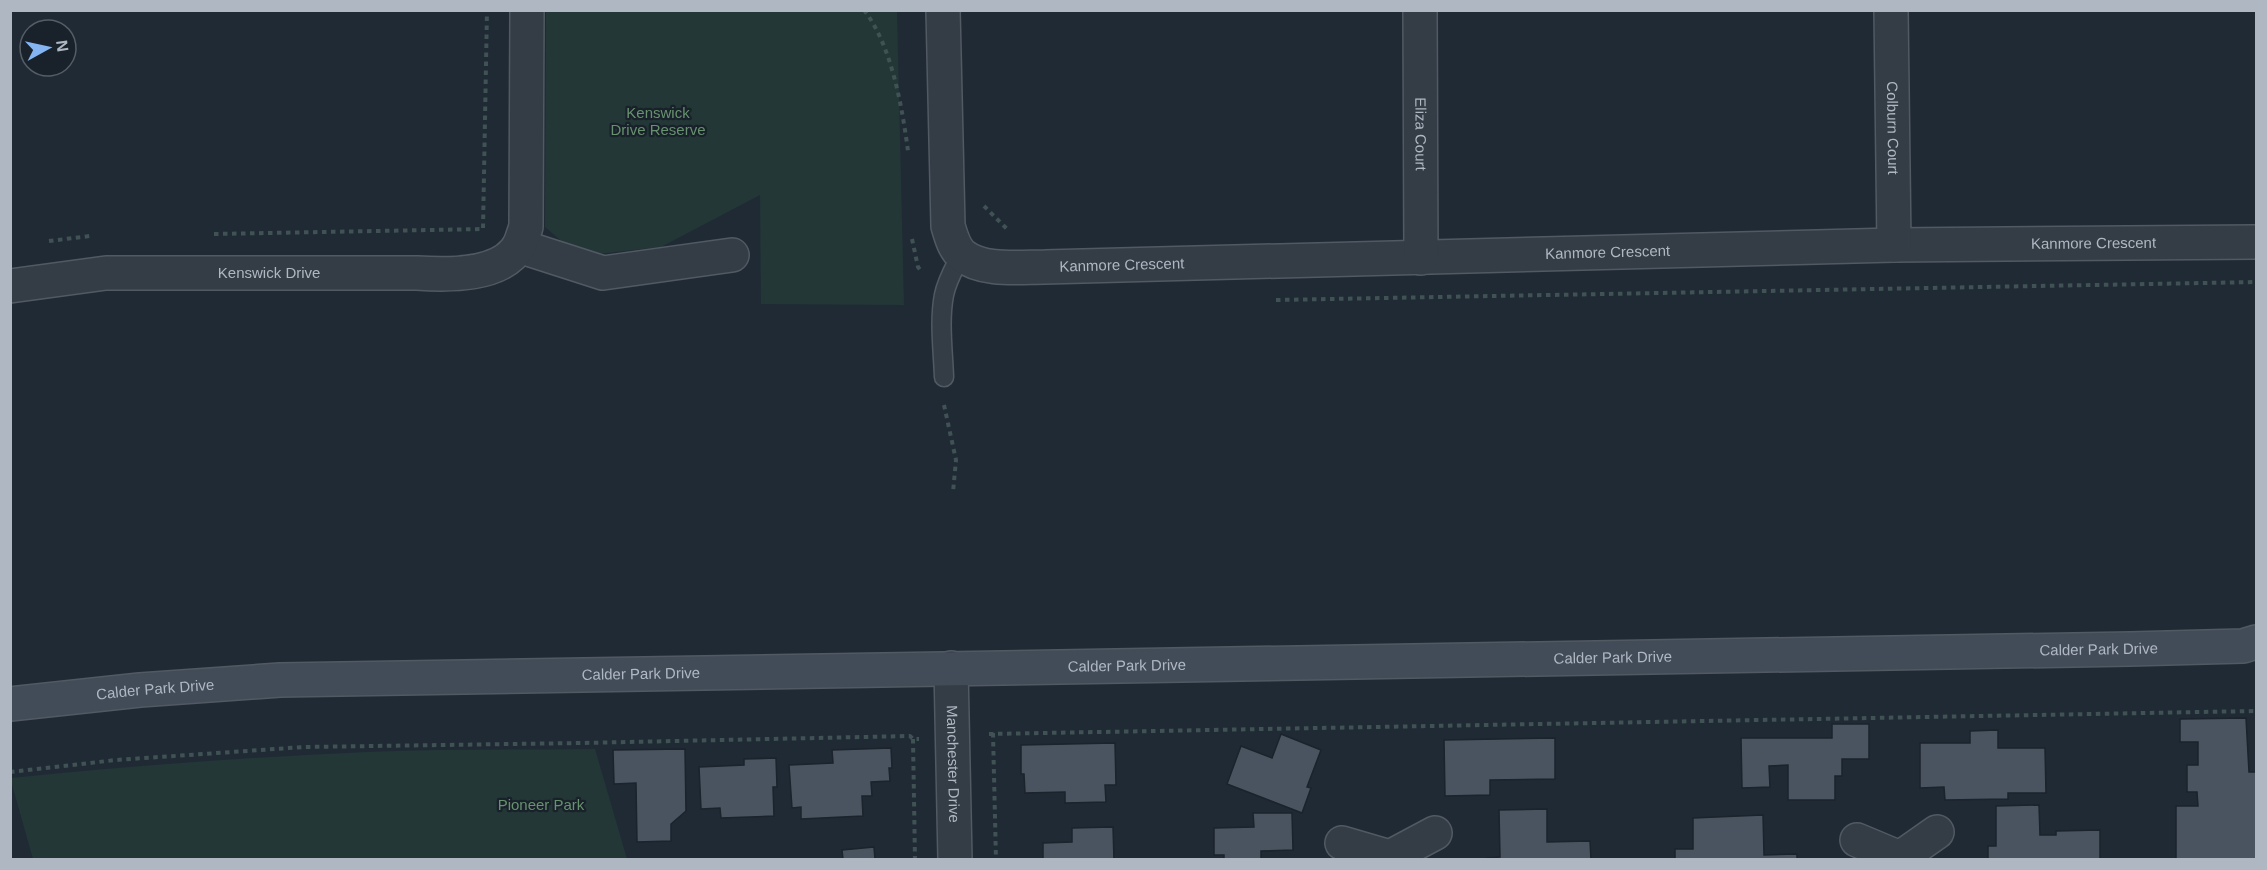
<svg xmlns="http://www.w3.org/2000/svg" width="2267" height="870" font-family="Arial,sans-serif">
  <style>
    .green { fill: #233737 }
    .building { fill: #495460; stroke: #1b232c; stroke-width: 1.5 }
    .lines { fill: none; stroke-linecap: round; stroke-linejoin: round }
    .lane-casing { stroke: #515a63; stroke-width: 21 }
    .street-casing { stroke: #515a63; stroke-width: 36 }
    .secondary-casing { stroke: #515a63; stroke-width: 36 }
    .path { stroke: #405253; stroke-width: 4; stroke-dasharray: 4.5 4.5; stroke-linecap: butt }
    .lane { stroke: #343c45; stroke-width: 18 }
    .street { stroke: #343c45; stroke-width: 33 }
    .secondary { stroke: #424b58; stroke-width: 33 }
    .labels { text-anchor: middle; stroke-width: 4.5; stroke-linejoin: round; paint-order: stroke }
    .park-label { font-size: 15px; fill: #67916f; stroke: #19212a }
    .street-label { font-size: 15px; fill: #aeb7c2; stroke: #19212a }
  </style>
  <rect width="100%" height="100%" fill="#202a35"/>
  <!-- green -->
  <g class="green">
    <polygon points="546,11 897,11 904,305 761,304 760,195 661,247 579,256 545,227"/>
    <path d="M595 749 627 859H33L11 781V778C129 766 249 757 368 752 444 749 520 750 595 749Z"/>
  </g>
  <!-- building -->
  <g class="building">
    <polygon points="2246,718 2249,772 2256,772 2256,860 2176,860 2176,806 2198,806 2197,792 2187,792 2187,765 2198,765 2198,742 2180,742 2180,719"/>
    <polygon points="1832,724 1869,724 1869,759 1842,759 1842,776 1835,776 1835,800 1788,800 1788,765 1769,766 1770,787 1742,788 1741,738 1832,738"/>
    <polygon points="1998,730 1998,748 2045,748 2046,793 2008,793 2008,799 1945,800 1944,787 1920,788 1920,743 1970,743 1970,731"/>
    <polygon points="1281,734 1321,750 1307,787 1311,788 1302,813 1227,784 1241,746 1272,758"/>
    <polygon points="1555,738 1555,779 1490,780 1490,795 1445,796 1444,740"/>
    <polygon points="1115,743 1116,785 1105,785 1106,802 1065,803 1065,792 1025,793 1024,774 1021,774 1021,745"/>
    <polygon points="891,748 892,768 889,768 890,781 871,782 872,796 862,796 863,816 801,819 801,807 792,808 789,765 833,763 832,750"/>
    <polygon points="685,749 686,811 671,824 671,841 637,842 636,783 614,784 613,750"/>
    <polygon points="776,758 777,787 773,787 774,816 721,818 720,808 701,809 699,767 744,765 744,759"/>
    <polygon points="2039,805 2040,835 2056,835 2056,831 2100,830 2100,860 1988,860 1988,846 1996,846 1996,806"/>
    <polygon points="1547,809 1547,842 1590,841 1591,860 1487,860 1487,858 1500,857 1499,810"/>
    <polygon points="1253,813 1292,813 1293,850 1261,851 1261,859 1267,860 1224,860 1224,855 1214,855 1214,828 1254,827"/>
    <polygon points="1763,815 1764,855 1797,854 1797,860 1675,860 1675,849 1693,849 1693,818"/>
    <polygon points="1113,827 1114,860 1043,860 1043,843 1072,842 1072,828"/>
    <polygon points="874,847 875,860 832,860 843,859 842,850"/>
  </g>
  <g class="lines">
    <defs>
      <path id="lane" d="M944 377C943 350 939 321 944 295 947 280 955 267 961 255"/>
      <g id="street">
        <path id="s1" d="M943 10 948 226C951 236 954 248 962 255 983 272 1020 267 1045 267L1894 245 2256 242"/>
        <path id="s2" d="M1420 10 1421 258"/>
        <path id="s3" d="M1891 10 1894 245"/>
        <polyline points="519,246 603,273 732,255"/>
        <path id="s4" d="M10 286 106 273H417C447 275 503 277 520 244 522 239 524 232 526 227L527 10"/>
        <path id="s5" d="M951 668 955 860"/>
        <polyline points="1857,840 1900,858 1937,832"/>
        <polyline points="1342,843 1390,857 1435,833"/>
      </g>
      <g id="secondary">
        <path id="s6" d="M10 704 140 690 280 680 2130 649 2243 646 2256 642"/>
      </g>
    </defs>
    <!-- lane casing -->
    <use href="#lane" class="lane-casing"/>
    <!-- street casing -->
    <use href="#street" class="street-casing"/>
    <!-- secondary casing -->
    <use href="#secondary" class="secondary-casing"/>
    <!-- path -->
    <g class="path">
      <path d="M864 10C892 46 902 107 908 151"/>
      <polyline points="984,206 1008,230"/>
      <polyline points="214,234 483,229 487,10"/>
      <polyline points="912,239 918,267 922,272"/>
      <polyline points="49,241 90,236"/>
      <polyline points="1276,300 2256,282"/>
      <polyline points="944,405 956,460 953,492"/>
      <polyline points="993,733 996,860"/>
      <polyline points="989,734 2256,711"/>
      <polyline points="913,739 915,860"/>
      <polyline points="10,772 116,760 304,747 581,743 910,736 913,739 919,739"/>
    </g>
    <!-- lane -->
    <use href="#lane" class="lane"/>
    <!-- street -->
    <use href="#street" class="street"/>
    <!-- secondary -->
    <use href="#secondary" class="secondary"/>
  </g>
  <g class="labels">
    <!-- park labels -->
    <g class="park-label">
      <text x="658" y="118">Kenswick<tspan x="658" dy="17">Drive Reserve</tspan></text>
      <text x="541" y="810">Pioneer Park</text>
    </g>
    <!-- street labels -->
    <g class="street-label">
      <text dy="5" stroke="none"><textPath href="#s3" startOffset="118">Colburn Court</textPath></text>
      <text dy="5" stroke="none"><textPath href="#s2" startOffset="124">Eliza Court</textPath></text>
      <text dy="5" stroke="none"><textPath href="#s1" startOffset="1383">Kanmore Crescent</textPath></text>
      <text dy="5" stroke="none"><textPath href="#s1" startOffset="897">Kanmore Crescent</textPath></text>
      <text dy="5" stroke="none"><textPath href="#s1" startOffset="411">Kanmore Crescent</textPath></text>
      <text dy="5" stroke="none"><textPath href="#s4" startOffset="260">Kenswick Drive</textPath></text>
      <text dy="5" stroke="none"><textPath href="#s6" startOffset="2090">Calder Park Drive</textPath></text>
      <text dy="5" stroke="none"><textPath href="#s6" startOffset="1604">Calder Park Drive</textPath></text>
      <text dy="5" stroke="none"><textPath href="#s6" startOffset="1118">Calder Park Drive</textPath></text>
      <text dy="5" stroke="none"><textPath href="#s6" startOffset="632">Calder Park Drive</textPath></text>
      <text dy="5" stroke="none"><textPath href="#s6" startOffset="146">Calder Park Drive</textPath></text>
      <text dy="5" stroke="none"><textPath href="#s5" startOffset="96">Manchester Drive</textPath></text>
    </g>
  </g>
  <!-- border -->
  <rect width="2267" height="870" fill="none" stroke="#aeb7c2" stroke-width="24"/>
  <!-- north arrow -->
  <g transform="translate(48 48) rotate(82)"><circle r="28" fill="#19212a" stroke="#555d67" stroke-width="1.5"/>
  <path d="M0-4.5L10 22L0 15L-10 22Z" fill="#84b4f1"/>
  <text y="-9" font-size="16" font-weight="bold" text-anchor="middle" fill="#aeb7c2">N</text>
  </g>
</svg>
